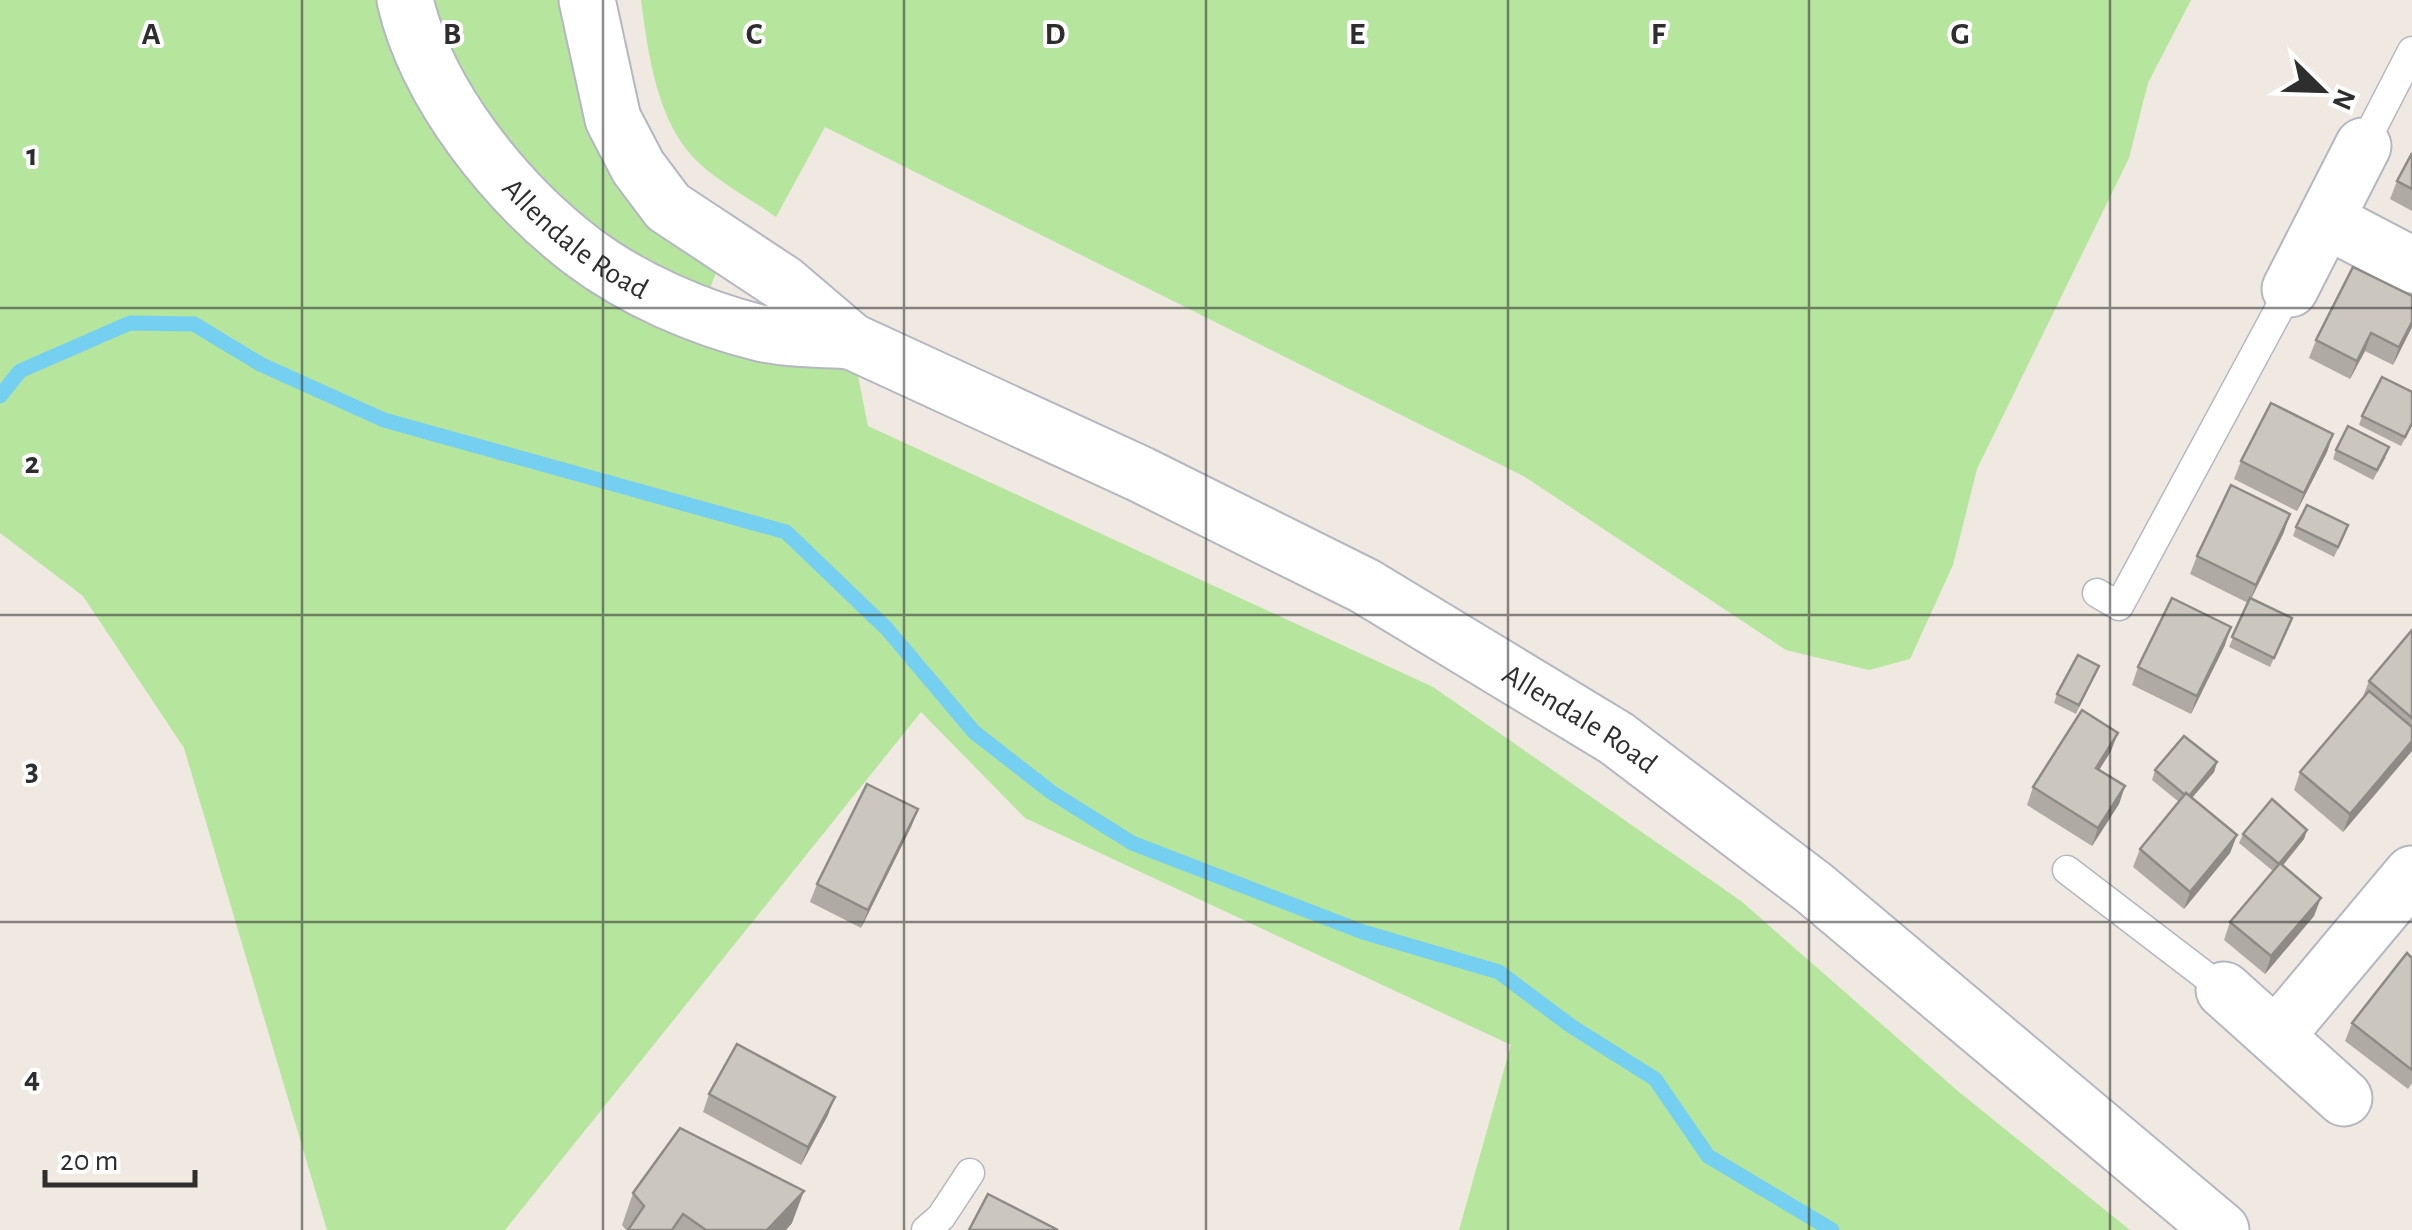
<svg xmlns="http://www.w3.org/2000/svg" width="2412" height="1230" font-family="'Alegreya Sans',sans-serif">
  <style>
    .green { fill: #b6e59e }
    .lines { fill: none; stroke-linecap: round; stroke-linejoin: round }
    .stream { stroke: #75cff0; stroke-width: 15 }
    .lane-casing { stroke: #b4b7c1; stroke-width: 31 }
    .street-casing { stroke: #b4b7c1; stroke-width: 59 }
    .lane { stroke: #fff; stroke-width: 28 }
    .street { stroke: #fff; stroke-width: 55 }
    .wall { fill: #afaba4 }
    .shaded-wall { fill: #8e8b86 }
    .building { fill: #cbc7bf; stroke: #8e8b86; stroke-width: 2.5 }
    .grid { fill: none; stroke: #2e2e2e; stroke-width: 2.5; stroke-opacity: 0.55 }
    .labels { text-anchor: middle; stroke-width: 8; stroke-linejoin: round; paint-order: stroke }
    .street-label { font-size: 30px; fill: #2e2e2e; stroke: #fff }
    .grid-label { font-size: 32px; text-anchor: middle; font-weight: bold; fill: #2e2e2e; stroke: #fff; stroke-width: 8; stroke-linejoin: round; paint-order: stroke }
  </style>
  <rect width="100%" height="100%" fill="#efe9e1"/>
  <!-- green -->
  <g class="green">
    <polygon points="0,0 587,0 601,56 719,265 709,291 851,341 868,426 1433,687 1741,901 1959,1092 2130,1230 1459,1230 1511,1045 1025,818 921,712 505,1230 327,1230 184,748 83,596 0,533"/>
    <path d="M641 0H2191L2148 83 2129 158 1977 469 1953 565 1910 659 1869 670 1786 650 1525 477 825 127 776 217C752 200 722 184 700 164 657 126 648 53 641 0Z"/>
  </g>
  <g class="lines">
    <!-- stream -->
    <polyline class="stream" points="0,396 20,371 130,323 194,324 260,364 384,420 786,532 887,629 974,732 1051,792 1132,843 1363,932 1499,972 1571,1026 1655,1079 1708,1156 1832,1230"/>
    <defs>
      <g id="lane">
        <polyline points="2363,146 2412,51"/>
        <polyline points="2097,593 2119,606 2290,289"/>
        <polyline points="2067,870 2224,990"/>
        <polyline points="926,1230 941,1217 970,1173"/>
      </g>
      <g id="street">
        <path id="s1" d="M405 0C427 95 505 192 582 251 632 289 699 318 760 333 789 340 822 339 851 341L783 283 668 207 638 167 613 119 587 0"/>
        <polyline points="2326,220 2412,265"/>
        <polyline points="2290,289 2363,146"/>
        <path id="s2" d="M851 341 1140 474 1365 586 1616 738 1814 888 2221 1230"/>
        <polyline points="2224,990 2344,1098"/>
        <polyline points="2277,1035 2412,874"/>
      </g>
    </defs>
    <!-- lane casing -->
    <use href="#lane" class="lane-casing"/>
    <!-- street casing -->
    <use href="#street" class="street-casing"/>
    <!-- lane -->
    <use href="#lane" class="lane"/>
    <!-- street -->
    <use href="#street" class="street"/>
  </g>
  <!-- wall -->
  <g class="wall">
    <polygon points="2412,153 2412,211 2390,199 2397,181"/>
    <polygon points="2412,296 2412,327 2393,365 2365,351 2350,379 2309,358 2316,340"/>
    <polygon points="2362,416 2412,426 2401,446 2359,425"/>
    <polygon points="2333,434 2327,452 2297,511 2234,479 2241,461"/>
    <polygon points="2336,450 2386,457 2373,480 2333,459"/>
    <polygon points="2296,527 2345,534 2334,557 2293,536"/>
    <polygon points="2284,532 2251,599 2292,618 2270,667 2229,647 2248,603 2190,574 2197,556"/>
    <polygon points="2412,630 2412,751 2343,832 2294,790 2300,772 2362,699 2369,681"/>
    <polygon points="2225,645 2191,714 2132,685 2138,667"/>
    <polygon points="2099,666 2076,714 2054,703 2057,694"/>
    <polygon points="2111,751 2099,770 2125,786 2119,804 2092,846 2027,805 2033,787"/>
    <polygon points="2217,762 2214,772 2192,798 2237,835 2230,853 2184,909 2133,867 2140,849 2179,802 2152,780 2155,770"/>
    <polygon points="918,809 911,827 861,928 810,902 817,884"/>
    <polygon points="2307,830 2304,839 2282,865 2314,916 2265,974 2224,940 2230,922 2273,871 2239,843 2243,834"/>
    <polygon points="2412,958 2412,1083 2408,1089 2345,1041 2352,1023"/>
    <polygon points="709,1094 828,1115 801,1165 703,1112"/>
    <polygon points="633,1193 792,1223 786,1230 626,1230 622,1225"/>
  </g>
  <!-- shaded-wall -->
  <g class="shaded-wall">
    <polygon points="2412,322 2412,327 2393,365 2399,347"/>
    <polygon points="2371,333 2365,351 2350,379 2357,361"/>
    <polygon points="2333,434 2327,452 2297,511 2304,493"/>
    <polygon points="2290,514 2284,532 2249,603 2256,585"/>
    <polygon points="2231,627 2225,645 2191,714 2197,696"/>
    <polygon points="2118,733 2111,751 2089,786 2096,768"/>
    <polygon points="2412,741 2412,751 2343,832 2350,814"/>
    <polygon points="2217,762 2214,772 2184,807 2188,797"/>
    <polygon points="2125,786 2119,804 2092,846 2098,828"/>
    <polygon points="918,809 911,827 861,928 868,910"/>
    <polygon points="2307,830 2304,839 2276,874 2279,864"/>
    <polygon points="2237,835 2230,853 2184,909 2190,892"/>
    <polygon points="2321,898 2314,916 2265,974 2271,956"/>
    <polygon points="835,1097 828,1115 801,1165 808,1147"/>
    <polygon points="804,1191 792,1223 786,1230 767,1230"/>
  </g>
  <!-- building -->
  <g class="building">
    <polygon points="2412,153 2412,189 2397,181"/>
    <polygon points="2353,267 2412,296 2412,322 2399,347 2371,333 2357,361 2316,340"/>
    <polygon points="2382,377 2412,392 2412,423 2405,437 2362,416"/>
    <polygon points="2271,403 2333,434 2304,493 2241,461"/>
    <polygon points="2348,426 2389,447 2377,470 2336,450"/>
    <polygon points="2231,485 2290,514 2256,585 2197,556"/>
    <polygon points="2307,505 2348,525 2338,547 2296,527"/>
    <polygon points="2172,598 2231,627 2197,696 2138,667"/>
    <polygon points="2250,598 2292,618 2274,658 2232,637"/>
    <polygon points="2412,630 2412,718 2369,681"/>
    <polygon points="2078,655 2099,666 2079,705 2057,694"/>
    <polygon points="2369,691 2412,727 2412,741 2350,814 2300,772"/>
    <polygon points="2082,710 2118,733 2096,768 2125,786 2098,828 2033,787"/>
    <polygon points="2184,736 2217,762 2189,796 2186,793 2185,795 2155,770"/>
    <polygon points="867,784 918,809 868,910 817,884"/>
    <polygon points="2186,793 2237,835 2190,892 2140,849"/>
    <polygon points="2272,799 2307,830 2279,864 2243,834"/>
    <polygon points="2280,863 2321,898 2271,956 2230,922"/>
    <polygon points="2407,953 2412,958 2412,1070 2352,1023"/>
    <polygon points="737,1044 835,1097 808,1147 709,1094"/>
    <polygon points="680,1128 804,1191 767,1230 706,1230 683,1214 672,1230 628,1230 644,1206 633,1193"/>
    <polygon points="988,1194 1058,1230 969,1230"/>
  </g>
  <!-- grid -->
  <path class="grid" d="M302 0V1230M603 0V1230M904 0V1230M1206 0V1230M1508 0V1230M1809 0V1230M2110 0V1230M0 308H2412M0 615H2412M0 922H2412"/>
  <g class="labels">
    <!-- street labels -->
    <g class="street-label">
      <text dy="10" stroke="none"><textPath href="#s1" startOffset="300">Allendale Road</textPath></text>
      <text dy="10" stroke="none"><textPath href="#s2" startOffset="822">Allendale Road</textPath></text>
    </g>
  </g>
  <g class="grid-label">
    <text x="151" y="44">A</text>
    <text x="452" y="44">B</text>
    <text x="754" y="44">C</text>
    <text x="1055" y="44">D</text>
    <text x="1357" y="44">E</text>
    <text x="1658" y="44">F</text>
    <text x="1960" y="44">G</text>
    <text x="32" y="165">1</text>
    <text x="32" y="473">2</text>
    <text x="32" y="780">3</text>
    <text x="32" y="1088">4</text>
  </g>
  <!-- north arrow -->
  <g transform="translate(2322 90) rotate(113)" stroke="#ffffff" stroke-width="8" paint-order="stroke">
  <path d="M0-8L18 38L0 25L-18 38Z" fill="#2e2e2e"/>
  <text y="-15" font-size="28" font-weight="bold" text-anchor="middle" fill="#2e2e2e">N</text>
  </g>
  <!-- scale -->
  <path d="M45 1170v15h150v-15" fill="none" stroke="#2e2e2e" stroke-width="5"/>
  <text x="60" y="1170" font-size="30" fill="#2e2e2e" stroke="#ffffff" stroke-width="8" paint-order="stroke">20 m</text>
</svg>
